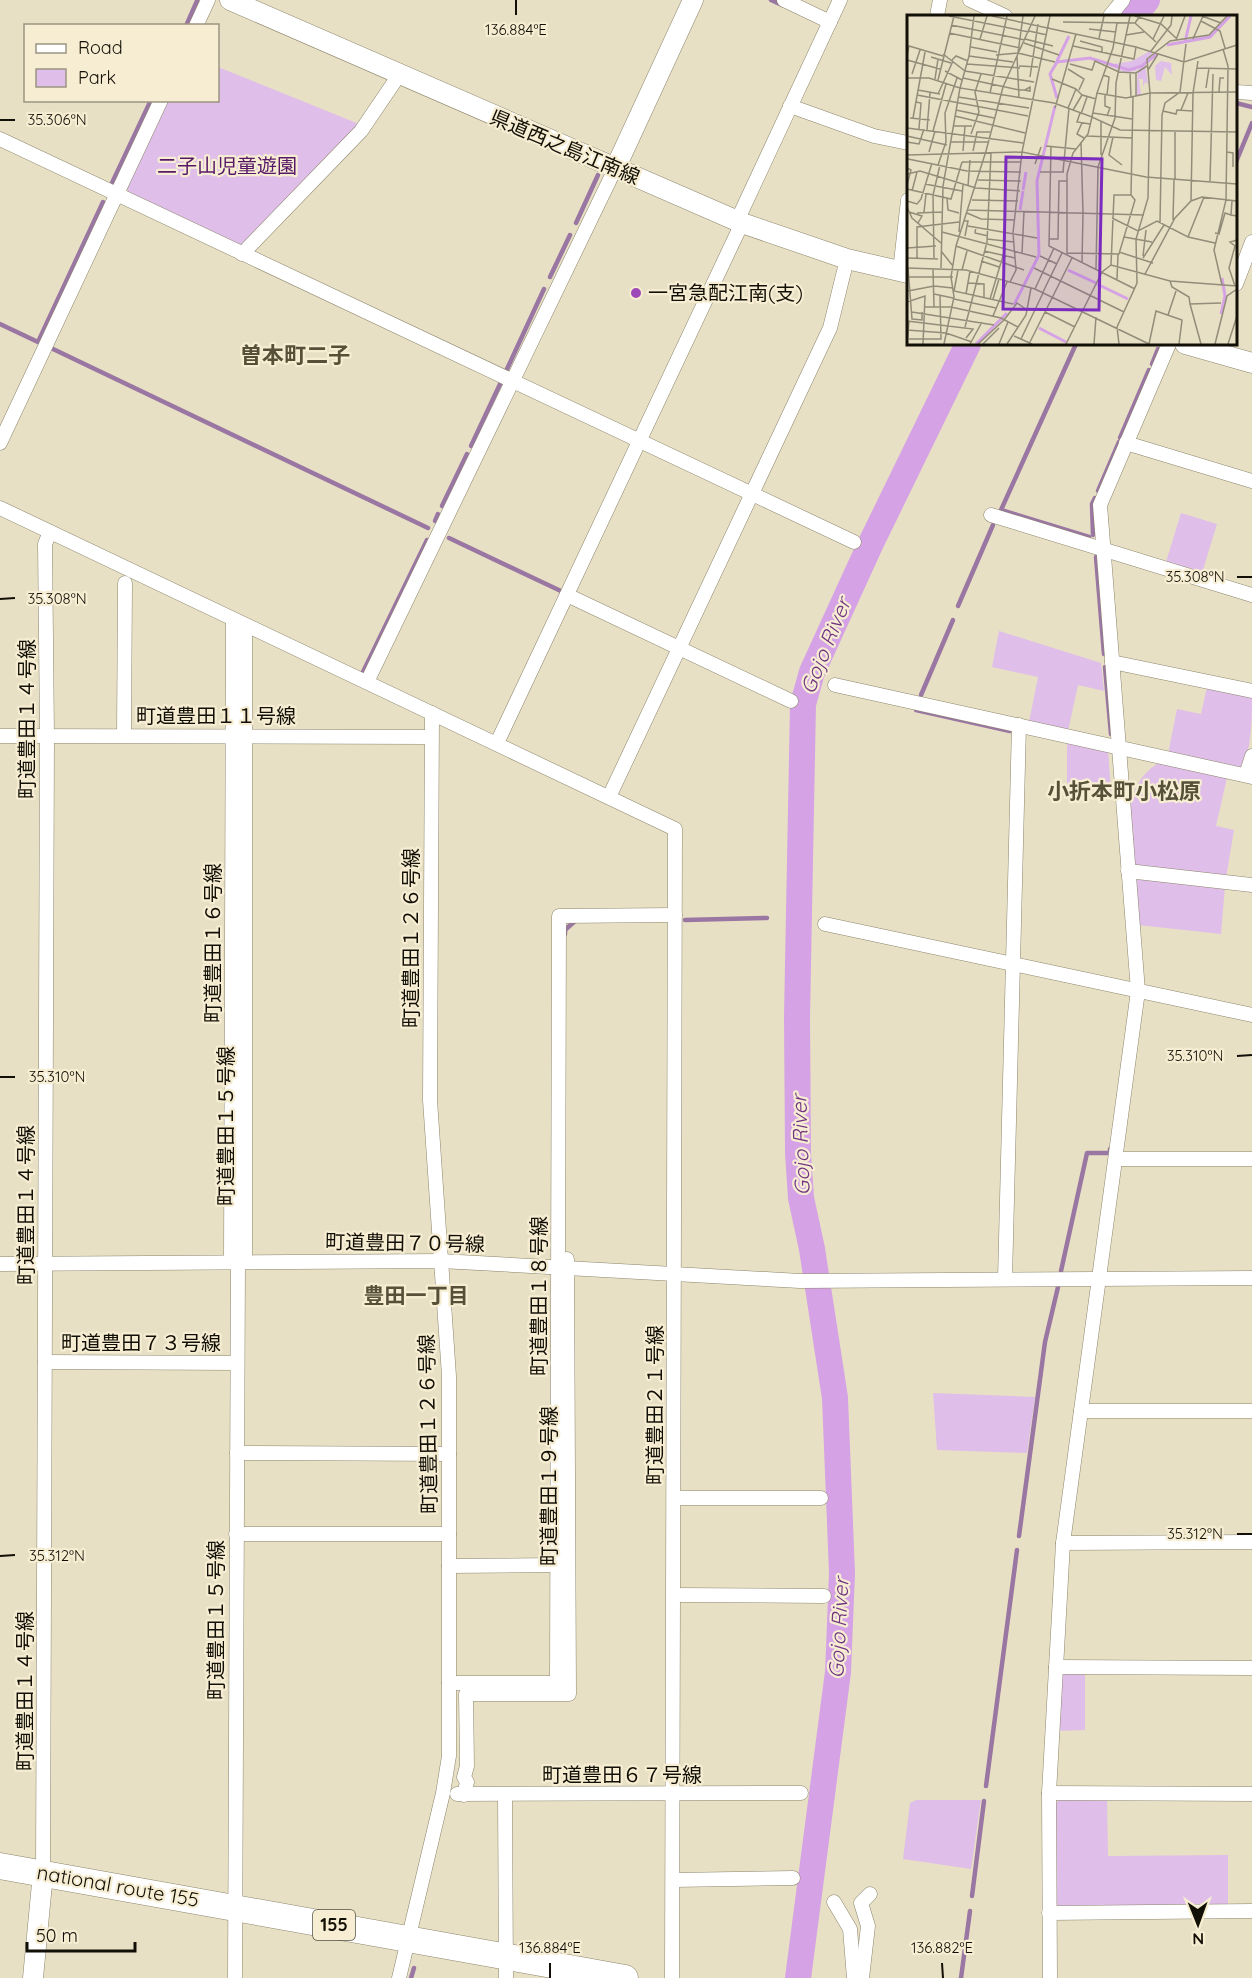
<svg xmlns="http://www.w3.org/2000/svg" width="1252" height="1978" font-family="Quicksand,'Noto Sans JP',sans-serif">
  <style>
    .green { fill: #dfbee9 }
    .lines { fill: none; stroke-linecap: round; stroke-linejoin: round }
    .stream { stroke: #9a76a2; stroke-width: 4.5 }
    .river { stroke: #d5a2e5; stroke-width: 26 }
    .street-casing { stroke: #8c856c; stroke-width: 15 }
    .secondary-casing { stroke: #8c856c; stroke-width: 21 }
    .highway-casing { stroke: #8c856c; stroke-width: 27 }
    .street { stroke: #fff; stroke-width: 14 }
    .secondary { stroke: #fff; stroke-width: 20 }
    .highway { stroke: #fff; stroke-width: 26 }
    .ticks { fill: none; stroke: #120f06; stroke-width: 2 }
    .poi-dot { fill: #9e49b7; stroke: #f6edd2; stroke-width: 2 }
    .labels { text-anchor: middle; stroke-width: 4.5; stroke-linejoin: round; paint-order: stroke }
    .shield { fill: #f6edd2; stroke: #565243; stroke-width: 1.5 }
    .shield-label { font-size: 18px; font-weight: bold; fill: #120f06 }
    .street-label { font-size: 20px; fill: #120f06; stroke: #f6edd2 }
    .park-label { font-size: 20px; fill: #561767; stroke: #f6edd2 }
    .poi-label { font-size: 20px; fill: #120f06; stroke: #f6edd2; text-anchor: start }
    .water-label { font-size: 21px; font-style: italic; fill: #703382; stroke: #f6edd2 }
    .neighbourhood-label { font-size: 21px; font-weight: bold; fill: #575039; stroke: #f6edd2 }
    .quarter-label { font-size: 22px; font-weight: bold; fill: #575039; stroke: #f6edd2 }
    .inset-river { fill: none; stroke: #d5a2e5; stroke-width: 3 }
    .inset-road { fill: none; stroke: #928c79; stroke-width: 1.5 }
    .view { fill: #7b2cbf; fill-opacity: 0.15; stroke: #7b2cbf; stroke-width: 3 }
    .inset-edge { fill: none; stroke: #120f06; stroke-width: 3 }
    .ticks-label { font-size: 15px; text-anchor: middle; fill: #120f06; stroke: #f6edd2; stroke-width: 4.5; stroke-linejoin: round; paint-order: stroke }
  </style>
  <rect width="100%" height="100%" fill="#e8e0c5"/>
  <!-- green -->
  <g class="green">
    <polygon points="218,67 359,124 244,244 239,245 128,193 127,187 167,101 218,100"/>
    <polygon points="1181,513 1217,524 1202,573 1166,562"/>
    <polygon points="999,631 1101,663 1104,691 1078,685 1068,731 1029,722 1038,677 992,667"/>
    <path d="M1207 687 1252 696C1252 715 1252 758 1239 769L1168 754 1177 709 1201 714Z"/>
    <polygon points="1067,741 1108,749 1111,792 1067,785"/>
    <path d="M1158 763 1227 778 1216 826 1234 830 1226 878 1138 868 1134 863C1131 823 1120 789 1158 763Z"/>
    <polygon points="1140,877 1225,886 1221,934 1138,925 1136,880"/>
    <polygon points="933,1393 1035,1397 1027,1453 937,1450"/>
    <polygon points="1085,1671 1085,1730 1057,1731 1061,1676 1068,1672"/>
    <polygon points="1060,1799 1107,1799 1108,1856 1228,1855 1228,1907 1059,1908 1056,1904 1054,1805"/>
    <polygon points="916,1800 981,1800 971,1869 903,1859 910,1803"/>
  </g>
  <g class="lines">
    <!-- stream -->
    <g class="stream">
      <polyline points="771,0 782,5"/>
      <polyline points="186,26 197,1"/>
      <polyline points="1236,103 1252,107"/>
      <polyline points="1236,162 1252,123"/>
      <polyline points="112,183 151,100"/>
      <polyline points="576,223 598,175"/>
      <polyline points="550,277 570,235"/>
      <polyline points="0,324 38,342 103,202"/>
      <polyline points="1076,344 1001,510 1089,537"/>
      <polyline points="53,349 428,528"/>
      <polyline points="1152,364 1158,349"/>
      <polyline points="507,369 544,289"/>
      <polyline points="1120,438 1149,370"/>
      <polyline points="471,446 501,382"/>
      <polyline points="1098,491 1119,442"/>
      <polyline points="442,506 467,454"/>
      <polyline points="435,521 438,514"/>
      <polyline points="1093,535 1092,504 1095,498"/>
      <polyline points="449,538 563,592"/>
      <polyline points="1096,557 1104,654"/>
      <polyline points="958,606 993,525"/>
      <polyline points="1105,667 1111,734"/>
      <polyline points="363,672 427,540"/>
      <polyline points="921,695 953,620"/>
      <polyline points="916,710 1010,731"/>
      <polyline points="790,918 798,920"/>
      <polyline points="685,920 767,918"/>
      <polyline points="565,934 565,930 575,921"/>
      <polyline points="1061,1271 1087,1153 1110,1153 1110,1149"/>
      <polyline points="1019,1536 1045,1342 1058,1287"/>
      <polyline points="986,1786 1017,1550"/>
      <polyline points="972,1896 984,1801"/>
      <polyline points="411,1978 414,1968"/>
      <polyline points="961,1978 970,1911"/>
    </g>
    <!-- river -->
    <g class="river">
      <polyline points="1134,16 1147,0"/>
      <polyline points="798,1978 838,1672 842,1573 835,1398 812,1249 801,1198 798,1153 797,1017 803,704 812,672 870,545 968,344"/>
    </g>
    <defs>
      <g id="street">
        <polyline points="784,0 830,22"/>
        <polyline points="970,0 1005,16"/>
        <polyline points="937,16 940,0"/>
        <polyline points="1110,16 1123,0"/>
        <polyline points="196,26 208,0"/>
        <polyline points="1236,92 1252,93"/>
        <polyline points="790,106 874,136 908,143"/>
        <polyline points="0,139 854,542"/>
        <polyline points="737,221 840,0"/>
        <polyline points="242,254 361,131 399,75"/>
        <polyline points="900,271 908,200"/>
        <polyline points="1236,284 1252,242"/>
        <polyline points="0,443 161,100"/>
        <polyline points="1126,443 1252,481"/>
        <polyline points="0,508 675,829 672,1978"/>
        <polyline points="991,515 1252,595"/>
        <polyline points="567,595 791,701"/>
        <polyline points="1112,662 1252,691"/>
        <polyline points="367,682 615,169"/>
        <polyline points="835,685 1252,777"/>
        <polyline points="124,735 125,583"/>
        <polyline points="0,736 431,737"/>
        <polyline points="497,743 742,223"/>
        <polyline points="1246,775 1252,756"/>
        <polyline points="609,797 830,328 847,259"/>
        <polyline points="1128,871 1252,885"/>
        <polyline points="825,924 1252,1015"/>
        <polyline points="1116,1159 1252,1159"/>
        <polyline points="231,1262 233,619"/>
        <polyline points="245,1262 245,625"/>
        <polyline points="0,1264 441,1261 800,1281 1252,1278"/>
        <polyline points="1005,1279 1019,725"/>
        <polyline points="45,1362 237,1363"/>
        <polyline points="1081,1411 1252,1411"/>
        <polyline points="237,1453 449,1454"/>
        <polyline points="674,1498 821,1498"/>
        <polyline points="236,1534 449,1534"/>
        <polyline points="1063,1543 1252,1542"/>
        <polyline points="449,1566 558,1565"/>
        <polyline points="674,1595 824,1596"/>
        <polyline points="1056,1667 1252,1668"/>
        <polyline points="449,1683 557,1683 559,916 675,915"/>
        <polyline points="1049,1793 1252,1794"/>
        <polyline points="457,1794 801,1793"/>
        <polyline points="464,1795 467,1782 464,1777 467,1766 466,1694 569,1694 567,1259"/>
        <polyline points="505,1795 506,1978"/>
        <polyline points="43,1873 47,736 45,544 50,532"/>
        <polyline points="673,1880 793,1878"/>
        <polyline points="834,1902 850,1929 854,1978"/>
        <polyline points="1049,1913 1252,1911"/>
        <polyline points="235,1978 238,1262"/>
        <polyline points="399,1978 443,1793 449,1756 449,1376 430,1100 432,713"/>
        <polyline points="862,1978 868,1926 861,1903 870,1894"/>
        <polyline points="1050,1978 1049,1793 1063,1543 1138,991 1100,505 1169,344"/>
      </g>
      <g id="secondary">
        <polyline points="230,0 742,223 847,259 908,273"/>
        <polyline points="615,169 693,0"/>
        <polyline points="1185,344 1252,363"/>
        <polyline points="33,1978 43,1873"/>
      </g>
      <polyline id="highway" points="0,1866 625,1978"/>
    </defs>
    <!-- street casing -->
    <use href="#street" class="street-casing"/>
    <!-- secondary casing -->
    <use href="#secondary" class="secondary-casing"/>
    <!-- highway casing -->
    <use href="#highway" class="highway-casing"/>
    <!-- street -->
    <use href="#street" class="street"/>
    <!-- secondary -->
    <use href="#secondary" class="secondary"/>
    <!-- highway -->
    <use href="#highway" class="highway"/>
  </g>
  <!-- ticks -->
  <path class="ticks" d="M516 0V15M0 120H15M1237 577H1252M0 599 15 598M1237 1056 1252 1055M0 1077H15M1237 1534H1252M0 1556 15 1555M550 1963V1978M942 1963 943 1978"/>
  <!-- markers -->
  <circle class="poi-dot" cx="636" cy="293" r="6"/>
  <g class="labels">
    <!-- shield labels -->
    <rect class="shield" x="313" y="1910" width="42" height="30" rx="4.5"/>
    <g class="shield-label">
      <text x="334" y="1931">155</text>
    </g>
    <!-- street labels -->
    <g class="street-label">
      <text transform="translate(565 147) rotate(23)" y="7">県道西之島江南線</text>
      <text x="216" y="723">町道豊田１１号線</text>
      <text transform="translate(27 719) rotate(-90)" y="7">町道豊田１４号線</text>
      <text transform="translate(411 938) rotate(-90)" y="7">町道豊田１２６号線</text>
      <text transform="translate(213 943) rotate(-90)" y="7">町道豊田１６号線</text>
      <text transform="translate(226 1126) rotate(-90)" y="7">町道豊田１５号線</text>
      <text transform="translate(26 1205) rotate(-90)" y="7">町道豊田１４号線</text>
      <text transform="translate(405 1243) rotate(1)" y="7">町道豊田７０号線</text>
      <text transform="translate(539 1296) rotate(-90)" y="7">町道豊田１８号線</text>
      <text x="141" y="1350">町道豊田７３号線</text>
      <text transform="translate(655 1405) rotate(-90)" y="7">町道豊田２１号線</text>
      <text transform="translate(428 1424) rotate(-91)" y="7">町道豊田１２６号線</text>
      <text transform="translate(549 1486) rotate(-90)" y="7">町道豊田１９号線</text>
      <text transform="translate(216 1620) rotate(-90)" y="7">町道豊田１５号線</text>
      <text transform="translate(25 1691) rotate(-90)" y="7">町道豊田１４号線</text>
      <text x="622" y="1782">町道豊田６７号線</text>
      <text transform="translate(118 1886) rotate(10)" y="7">national route 155</text>
    </g>
    <!-- park labels -->
    <g class="park-label">
      <text x="227" y="173">二子山児童遊園</text>
    </g>
    <!-- poi labels -->
    <g class="poi-label">
      <text x="648" y="300">一宮急配江南(支)</text>
    </g>
    <!-- water labels -->
    <g class="water-label">
      <text transform="translate(826 646) rotate(-68)" y="7">Gojo River</text>
      <text transform="translate(801 1145) rotate(-92)" y="7">Gojo River</text>
      <text transform="translate(839 1628) rotate(-87)" y="7">Gojo River</text>
    </g>
    <!-- neighbourhood labels -->
    <g class="neighbourhood-label">
      <text x="416" y="1303">豊田一丁目</text>
    </g>
    <!-- quarter labels -->
    <g class="quarter-label">
      <text x="295" y="363">曽本町二子</text>
      <text x="1124" y="799">小折本町小松原</text>
    </g>
  </g>
  <!-- overview -->
  <g transform="translate(907 15)">
    <rect width="330" height="330" fill="#e8e0c5"/>
    <path d="M241 37H246L238 49 241 69 238 67 236 72V64H232L234 80 229 81 231 54 238 49 229 53 230 56 217 57 200 50 225 46ZM254 46 264 48 265 60 258 52 254 66 249 65 248 51Z" fill="#dfbee9"/>
    <path class="inset-river" d="M278 27 284 1M260 30 303 22 323 1M150 46 162 21M150 83 143 59 150 47 183 43 222 55 235 51 250 39M116 175 119 157M113 195 116 176M161 255 189 268M190 269 221 284M107 290 132 240 130 166 148 91M314 299 318 281 315 263M132 313 159 327M69 329 100 298"/>
    <path class="inset-road" d="M42 1 122 17M67 1 62 41 53 73 147 88 185 102 190 78 219 83 243 78 330 77M85 1 229 32 277 47 330 30M228 1 254 9 269 23M295 1 314 8M294 6 313 16 318 33M156 7 228 8 233 1M228 8 249 27M44 10 118 25M182 14 209 17M122 16 140 20M42 18 113 33M219 20 237 17M192 23 197 1M73 24 80 1M118 24 146 31M246 24 257 1M286 24 296 1M269 25 278 1M173 26 195 32V38M117 28 152 40M166 31 227 44 229 32M64 32 90 37M244 36 264 10 265 1M111 38 148 47M36 39 58 56 127 67M0 40 2 31 36 41M89 40 111 38 116 1M62 41 106 47M110 41 112 83M24 42 44 48M0 45 33 54M45 45 49 41 61 46M60 49 113 53M163 49 185 55 188 46 212 57 229 58 240 51M112 51 131 52M290 53 330 54M161 54 177 64 172 75M241 55 251 39M38 56 55 65M223 57 224 83M229 58V81M5 59 13 35M196 60 202 62 200 80M123 62 131 9M0 63H22L53 73 36 171 34 253M56 63 112 75H117L123 76V72L118 75M28 64 31 44M145 64 169 74M31 65 47 1M299 73 302 53M11 75 33 79M312 77 313 63H317M83 78 100 1M190 78 206 33 210 8M31 79 46 46M10 80 121 101M198 80V91L203 93 200 101M51 82 122 93M9 87 14 88 12 114M148 93 169 19M161 93 169 74 175 80M49 95 87 103M166 95 175 80 189 84M274 95 281 78M256 96 269 99 270 95 286 96M173 98 170 107 183 109M186 98 225 104M174 99 180 82M48 101 118 118M3 103 23 105M6 103 18 37M175 108 170 119 177 123M47 111H65M0 113 116 128M20 115 23 78M26 116 39 69M64 119 72 97 68 77 74 59M0 121 40 130M180 121 225 123M206 122 202 140 215 150M0 127 12 129 17 114M44 127H81M174 127 176 198M139 131 169 134M144 131 142 231 228 274M56 136 58 111M66 136 70 117H83M79 136 96 72 128 1M22 137 28 116M320 137 326 138V152M0 140 115 137 239 162 330 169M194 140V107M1 144 60 156 114 157M55 147H114M128 149 134 132M31 150 39 127 38 98 50 63M191 152 208 103 209 68 223 1M0 153 4 155 0 170M133 157H157M156 157 162 93M0 159 13 156 69 173 113 176M268 164V116M71 165 114 166M303 166 306 59M18 169 55 176M61 171 63 145M0 174 44 184 55 147M5 176 10 157M40 183 41 195 52 198M65 185 111 186M0 186 10 189 14 184 25 148M284 186 286 78 291 46M325 186 324 200 330 201M0 192 5 203 34 228M61 195 237 200M2 197 15 201 11 208M17 197 19 179M10 198 35 197M60 198 74 204 108 205M205 203 231 216 250 206 281 222 297 182M266 205 267 165M57 206H61L58 221M253 208 255 100 258 88 273 77 279 29M61 211 130 223M69 212 68 218 81 221M35 217 129 242M52 217 56 170M308 218 312 219 318 198 324 200M217 222 245 227M281 222 308 228M80 224 107 227M142 224H151L152 166H160M49 231 117 255M0 233 29 231M34 236 46 251M77 236 108 243M212 237 246 248M115 238 117 196M160 238 212 239 228 185 224 180 226 82M160 240V159L166 138 181 119 185 102 213 115 330 117M133 241 150 249M236 241 239 215M0 243 31 244M10 243V212L52 207M27 243 26 180 33 150M236 243 257 210M74 246 92 252M175 248 176 198M204 250 207 180H224M0 253 59 255 128 274 242 329M1 253 5 304 15 305V297M127 253 217 297M26 254 27 292M189 254 191 153M51 255 47 276 106 289M55 255 60 236M238 259 268 203 284 186 295 182 330 186M0 262H46M210 264 211 239M263 266 265 272 282 282 283 289 314 288M103 267 109 255 106 218 115 137 143 1M61 268 77 269V282M315 270 307 235 319 185 321 51 316 34M328 271 322 253 328 231 323 227 330 225M128 274 147 233M1 276 27 271 46 273M136 277 155 238M27 279 46 283M59 279 63 256M47 284 89 293M83 284 98 234M86 284 92 264M0 287 18 281 16 329M283 289 294 329M18 292H44L94 303 111 312M5 297 87 310M138 297 168 312M261 300 269 276M86 301 100 267M97 305 110 288 120 295M0 306 66 314 59 323M58 312 80 227 84 138M0 315 39 318 65 327M107 321 125 329M2 324H34L33 280M114 324 136 278M0 328 2 306M37 329 47 282 44 262 49 231 79 136M63 329 75 307M71 329 97 305M76 329 92 313M92 329 101 307M100 329 119 300 124 273M122 329 165 243M159 329 195 257 204 250 263 266 330 271M187 329 189 302M212 329 210 312 230 268 229 224 241 183 243 78 240 44 263 26 302 20 320 1M242 329 249 296 275 305 272 329M308 329 320 281 330 274M321 329 330 301"/>
    <path class="view" d="M99 142 195 144 192 295 96 294Z"/>
    <rect width="330" height="330" class="inset-edge"/>
  </g>
  <g class="ticks-label">
    <text x="516" y="35">136.884°E</text>
    <text x="57" y="125">35.306°N</text>
    <text x="1195" y="582">35.308°N</text>
    <text x="57" y="604">35.308°N</text>
    <text x="1195" y="1061">35.310°N</text>
    <text x="57" y="1082">35.310°N</text>
    <text x="1195" y="1539">35.312°N</text>
    <text x="57" y="1561">35.312°N</text>
    <text x="550" y="1953">136.884°E</text>
    <text x="942" y="1953">136.882°E</text>
  </g>
  <!-- legend -->
  <rect x="24" y="24" width="195" height="78" fill="#f6edd2" stroke="#9b9480" stroke-width="1.5"/>
  <rect x="36" y="44" width="30" height="9" fill="#ffffff" stroke="#9b9480" stroke-width="1.5"/>
  <text x="78" y="54" font-size="18" fill="#120f06">Road</text>
  <rect x="36" y="69" width="30" height="18" fill="#dfbee9" stroke="#9b9480" stroke-width="1.5"/>
  <text x="78" y="84" font-size="18" fill="#120f06">Park</text>
  <!-- north arrow -->
  <g transform="translate(1198 1924) rotate(179)" stroke="#f6edd2" stroke-width="4.5" paint-order="stroke">
  <path d="M0-4.5L10 22L0 15L-10 22Z" fill="#120f06"/>
  <text y="-9" font-size="16" font-weight="bold" text-anchor="middle" fill="#120f06">N</text>
  </g>
  <!-- scale -->
  <path d="M27 1942v9h108v-9" fill="none" stroke="#120f06" stroke-width="3"/>
  <text x="36" y="1942" font-size="18" fill="#120f06" stroke="#f6edd2" stroke-width="4.5" paint-order="stroke">50 m</text>
</svg>
